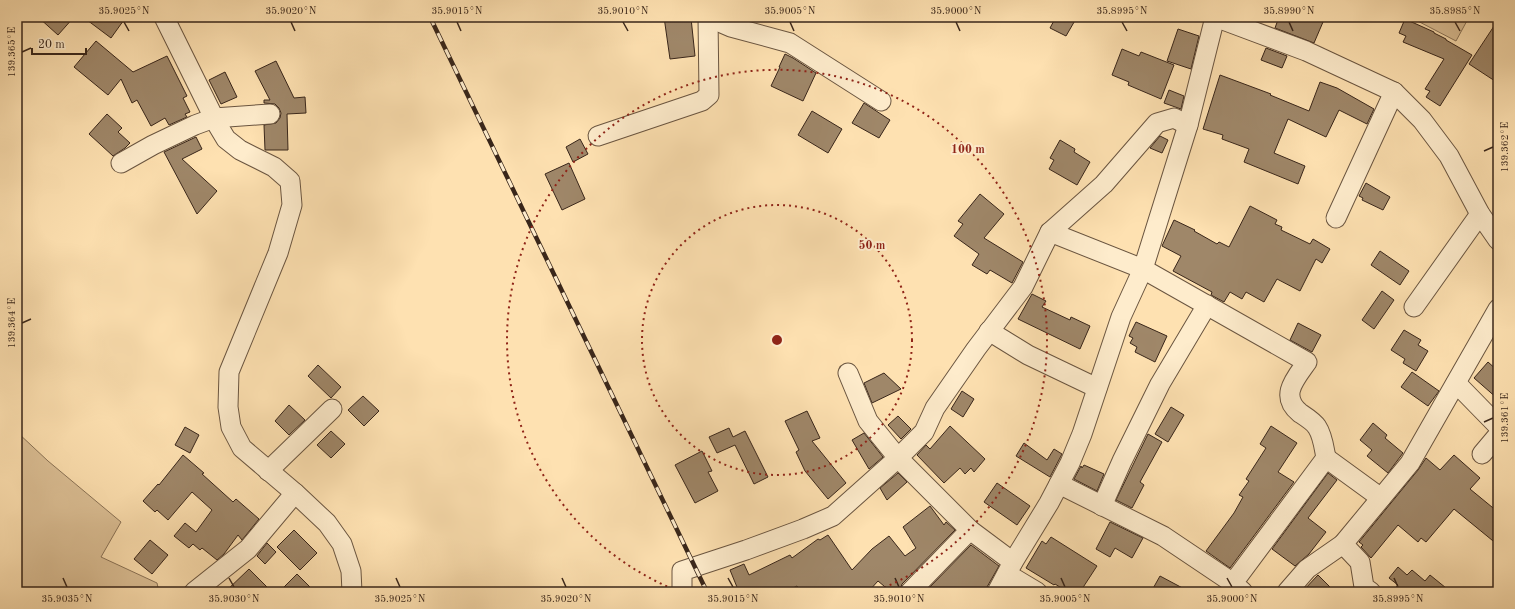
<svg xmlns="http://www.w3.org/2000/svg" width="1515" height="609" font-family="'Old Standard TT',serif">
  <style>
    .green { fill: #ddc197; stroke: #8b7458 }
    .building { fill: #9f8769; stroke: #39261a }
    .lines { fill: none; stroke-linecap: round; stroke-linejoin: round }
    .minor-casing { stroke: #6a5540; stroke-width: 21 }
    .minor { stroke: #feeccc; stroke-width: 19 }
    .rail-casing { stroke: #39261a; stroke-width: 4.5 }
    .rail { stroke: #feeccc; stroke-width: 3; stroke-dasharray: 9; stroke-linecap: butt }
    .ticks { fill: none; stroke: #39261a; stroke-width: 1.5 }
    .ring { fill: none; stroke: #8f2418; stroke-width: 2; stroke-dasharray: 2 4 }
    .centre { fill: #8f2418; stroke: #feeccc; stroke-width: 2 }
    .ring-label { font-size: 12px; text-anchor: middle; font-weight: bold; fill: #8f2418; stroke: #feeccc; stroke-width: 4; stroke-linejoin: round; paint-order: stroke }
    .neatline { fill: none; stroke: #39261a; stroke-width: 1.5 }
    .ticks-label { font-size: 10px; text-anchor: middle; fill: #39261a }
  </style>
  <rect width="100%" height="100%" fill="#fee1b1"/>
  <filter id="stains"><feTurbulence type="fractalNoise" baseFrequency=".005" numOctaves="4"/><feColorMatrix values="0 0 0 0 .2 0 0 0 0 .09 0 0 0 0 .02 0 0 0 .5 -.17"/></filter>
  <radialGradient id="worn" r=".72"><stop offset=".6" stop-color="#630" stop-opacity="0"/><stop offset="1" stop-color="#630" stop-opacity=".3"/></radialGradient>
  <!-- green -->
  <g class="green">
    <polygon points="1410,17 1469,17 1456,41"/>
    <polygon points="17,432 48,461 121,522 101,557 157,583 159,592 17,592"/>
  </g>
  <!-- building -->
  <g class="building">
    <polygon points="38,17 74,17 58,35"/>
    <polygon points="83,17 126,17 111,38"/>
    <polygon points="664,17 680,17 680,19 691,18 695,56 670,59"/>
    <polygon points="1056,17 1077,17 1066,36 1050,28"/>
    <polygon points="1279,17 1311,17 1323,22 1314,43 1275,28"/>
    <polygon points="1405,19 1434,32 1434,33 1446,39 1446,40 1472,55 1440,106 1426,97 1430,91 1425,89 1444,59 1403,42 1406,36 1399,33"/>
    <polygon points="1498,20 1498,83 1469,64"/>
    <polygon points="1178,29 1199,36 1191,69 1167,61"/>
    <polygon points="96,41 133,72 167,56 187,96 183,98 190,112 185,114 187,117 169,125 165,118 151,126 137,100 132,103 121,79 108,95 74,67"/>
    <polygon points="1266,48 1287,56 1282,68 1261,60"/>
    <polygon points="1122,49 1139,56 1141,52 1174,65 1161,99 1128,85 1129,82 1112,75"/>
    <polygon points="785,54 793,58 816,73 803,101 771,86 780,67 779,67"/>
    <polygon points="276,61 294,98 305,97 306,113 287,114 288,150 265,150 264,125 276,123 280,118 281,113 279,108 275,104 264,103 264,100 270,100 255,71"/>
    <polygon points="225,72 237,97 221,104 209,80"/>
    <polygon points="1220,75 1271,94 1270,95 1309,111 1320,82 1337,88 1374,109 1367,124 1339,110 1326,137 1288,119 1274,153 1305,166 1298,184 1244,162 1249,149 1222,139 1223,135 1203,129"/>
    <polygon points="1169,90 1184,96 1181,109 1164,103"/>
    <polygon points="864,103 890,120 879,138 852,123"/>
    <polygon points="812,111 842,129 828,153 798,135"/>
    <polygon points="107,114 122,128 118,132 130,143 125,148 113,156 89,134"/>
    <polygon points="1160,136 1168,140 1162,153 1150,148"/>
    <polygon points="196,137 202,149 182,159 217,191 197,214 164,152"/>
    <polygon points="580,139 588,154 573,162 566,147"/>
    <polygon points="1060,140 1075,149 1074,152 1090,162 1077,185 1049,169 1054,160 1050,158"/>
    <polygon points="569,163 585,199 562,210 545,174"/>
    <polygon points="1366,183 1390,197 1383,210 1362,200 1363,198 1359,196"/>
    <polygon points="980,194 1004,214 984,238 1023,262 1012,283 990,270 987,274 972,265 979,254 954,236 963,224 958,221"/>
    <polygon points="1250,206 1277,220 1275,224 1282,227 1281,230 1310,244 1313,239 1330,249 1322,263 1316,259 1300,291 1277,279 1264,302 1246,292 1242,299 1230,292 1224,302 1211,295 1212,292 1173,271 1181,256 1162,246 1174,220 1195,230 1194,231 1217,244 1219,242 1229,247"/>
    <polygon points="1380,251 1409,271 1400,285 1371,265"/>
    <polygon points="1382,291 1394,300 1374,329 1362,320"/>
    <polygon points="1032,294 1046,301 1042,307 1070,320 1071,317 1090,326 1080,349 1018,319"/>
    <polygon points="1136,322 1167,336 1155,362 1135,352 1137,347 1130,343 1133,338 1129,336"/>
    <polygon points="1298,323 1321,335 1312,352 1290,340"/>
    <polygon points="1404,330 1421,340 1418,345 1428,351 1416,371 1403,363 1405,359 1391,350"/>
    <polygon points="1488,362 1498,371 1498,399 1474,378"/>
    <polygon points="318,365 341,387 331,398 308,376"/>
    <polygon points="1412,372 1439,391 1428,406 1401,387"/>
    <polygon points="884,373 901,389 872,403 864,383"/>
    <polygon points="962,391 974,399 963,417 951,409"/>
    <polygon points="363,396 379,411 364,426 348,410"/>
    <polygon points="289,405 305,420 289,435 275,421"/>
    <polygon points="1171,407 1184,415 1168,442 1155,434"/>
    <polygon points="807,411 820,438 812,441 846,483 828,499 805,471 796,452 799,450 785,421"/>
    <polygon points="898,416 911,429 901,439 888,425"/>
    <polygon points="1373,423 1387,435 1385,438 1403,453 1388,473 1367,456 1372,450 1360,440"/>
    <polygon points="950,426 985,459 974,472 971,468 965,474 960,468 944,483 917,455 926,445 930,449"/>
    <polygon points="1271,426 1297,443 1278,472 1294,482 1230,568 1206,551 1234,513 1243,497 1239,495 1249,481 1246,479 1266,448 1260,444"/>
    <polygon points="185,427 199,435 190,453 175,445"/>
    <polygon points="729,428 733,437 745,431 768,477 754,484 735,445 717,453 709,437"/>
    <polygon points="331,431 345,444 331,458 317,445"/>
    <polygon points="864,433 883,457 869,469 852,440"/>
    <polygon points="1148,434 1162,442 1140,482 1144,485 1132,508 1116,500"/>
    <polygon points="1024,443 1047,460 1054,449 1062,454 1050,477 1016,456"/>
    <polygon points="702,451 712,471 708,472 718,491 695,503 675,465"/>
    <polygon points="183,455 204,473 202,474 233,502 236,499 259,519 242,540 238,535 224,554 217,560 202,548 200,550 193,544 189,548 174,536 185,523 196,532 212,510 192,492 168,520 157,510 155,512 143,501 158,484 159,485"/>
    <polygon points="1454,455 1480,478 1470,489 1498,512 1498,545 1454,509 1426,542 1421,538 1418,542 1398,525 1371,558 1361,547 1363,545 1359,542 1418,470 1426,458 1440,470"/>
    <polygon points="1084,465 1104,474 1097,491 1074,479 1081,466 1082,468"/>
    <polygon points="898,473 907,482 887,500 880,488"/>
    <polygon points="1328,473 1337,480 1308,518 1326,532 1309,554 1295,566 1272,549"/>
    <polygon points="997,483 1030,506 1017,525 984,502"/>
    <polygon points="930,506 944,525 946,522 955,530 902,584 899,592 891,592 878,581 868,592 801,592 797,586 785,592 739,592 730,570 744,564 749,575 790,555 792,558 818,539 820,540 828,535 852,570 872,549 889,536 905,556 916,548 903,527"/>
    <polygon points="1110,522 1143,538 1132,558 1115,548 1110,557 1096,549"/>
    <polygon points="294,530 317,553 300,570 277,547"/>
    <polygon points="1051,537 1097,566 1080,592 1068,592 1055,584 1054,585 1026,568 1042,541 1046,544"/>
    <polygon points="150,540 168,555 152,574 134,559"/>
    <polygon points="267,543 276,552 265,564 257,556"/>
    <polygon points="971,545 999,566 987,587 986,592 925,592"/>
    <polygon points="1398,567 1407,575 1412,570 1425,581 1430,575 1451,592 1392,592 1398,585 1389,578"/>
    <polygon points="249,569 272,592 225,592"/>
    <polygon points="297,574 315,592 279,592"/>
    <polygon points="1318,575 1335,592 1302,592"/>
    <polygon points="1160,576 1190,592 1151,592"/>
  </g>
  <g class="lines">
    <defs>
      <g id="minor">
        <polyline points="164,17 217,124 226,139 240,150 274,167 290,181 292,205 278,253 229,372 228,407 231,427 242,448 295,493 327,523 342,544 351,571 352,592"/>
        <polyline points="708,17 731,27 790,43 881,101"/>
        <polyline points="1215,17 1306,51 1394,92 1422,120 1449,156 1480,214 1498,240"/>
        <polyline points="598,136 702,101 709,95 708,17"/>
        <polyline points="121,163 153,145 195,125 214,118 270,114"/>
        <polyline points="1336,218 1394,92"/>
        <path d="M1050 232 1143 269 1307 362C1295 379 1279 396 1300 413 1306 417 1314 422 1317 427 1323 436 1324 448 1326 458L1233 583 1243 592"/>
        <polyline points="1414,307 1480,214"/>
        <polyline points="989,331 1028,355 1097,388"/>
        <polyline points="848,373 868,421 898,458 970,530 1013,562"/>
        <polyline points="1456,383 1498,426"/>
        <polyline points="1482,454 1498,435"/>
        <polyline points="1326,458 1381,498"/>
        <polyline points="268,471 332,409"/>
        <polyline points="1059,484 1163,536 1233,583"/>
        <polyline points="1102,506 1122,461 1160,384 1207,305"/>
        <polyline points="1343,544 1360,562 1364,587 1371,592"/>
        <polyline points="1007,574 1037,592"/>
        <polyline points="194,592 248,549 295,493"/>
        <polyline points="682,592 682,571 746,550 803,529 833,516 898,458 924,432 935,408 976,349 1023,287 1050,232 1104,184 1157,123 1174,118 1188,125"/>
        <polyline points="910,592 970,530"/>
        <polyline points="997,592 1013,562 1049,503 1070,463 1082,434 1121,317 1143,269 1188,125 1215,17"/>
        <polyline points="1287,592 1307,569 1343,544 1410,463 1498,309"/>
      </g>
    </defs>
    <!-- minor casing -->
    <use href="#minor" class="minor-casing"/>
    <!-- minor -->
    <use href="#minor" class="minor"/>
    <defs>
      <polyline id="rail" points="430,17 707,592"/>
    </defs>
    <!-- rail casing -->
    <use href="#rail" class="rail-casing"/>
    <!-- rail -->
    <use href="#rail" class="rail"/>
  </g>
  <!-- ticks -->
  <path class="ticks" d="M124 22 129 31M291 22 295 31M457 22 461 31M623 22 628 31M790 22 794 31M956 22 960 31M1122 22 1127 31M1289 22 1293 31M1455 22 1460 31M22 52 31 48M1484 151 1493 147M22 323 31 319M1484 422 1493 418M63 578 67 587M229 578 234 587M396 578 400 587M562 578 566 587M728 578 733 587M895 578 899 587M1061 578 1065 587M1227 578 1232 587M1394 578 1398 587"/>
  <!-- distance rings -->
  <g class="ring">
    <circle cx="777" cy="340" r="135"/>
    <path d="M678 591A270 270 0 1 1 876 591"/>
  </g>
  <circle cx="777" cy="340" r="6" class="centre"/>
  <g class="ring-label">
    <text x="968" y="153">100 m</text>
    <text x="872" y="249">50 m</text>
  </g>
  <!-- margin -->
  <rect width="1515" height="609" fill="none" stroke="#fee1b1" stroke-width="44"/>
  <!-- scale -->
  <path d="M32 48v6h54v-6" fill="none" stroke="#39261a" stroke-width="2"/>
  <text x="38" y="48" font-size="12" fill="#39261a" stroke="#feeccc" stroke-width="3" paint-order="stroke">20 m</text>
  <rect x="22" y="22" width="1471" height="565" class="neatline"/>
  <g class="ticks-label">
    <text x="124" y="14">35.9025°N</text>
    <text x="291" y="14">35.9020°N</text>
    <text x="457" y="14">35.9015°N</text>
    <text x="623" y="14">35.9010°N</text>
    <text x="790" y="14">35.9005°N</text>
    <text x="956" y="14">35.9000°N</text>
    <text x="1122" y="14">35.8995°N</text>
    <text x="1289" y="14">35.8990°N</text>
    <text x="1455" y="14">35.8985°N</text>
    <text transform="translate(11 52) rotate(-90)" y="4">139.365°E</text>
    <text transform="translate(1504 147) rotate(-90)" y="4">139.362°E</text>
    <text transform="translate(11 323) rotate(-90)" y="4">139.364°E</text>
    <text transform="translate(1504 418) rotate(-90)" y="4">139.361°E</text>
    <text x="67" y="602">35.9035°N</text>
    <text x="234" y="602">35.9030°N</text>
    <text x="400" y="602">35.9025°N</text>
    <text x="566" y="602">35.9020°N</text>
    <text x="733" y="602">35.9015°N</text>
    <text x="899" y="602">35.9010°N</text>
    <text x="1065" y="602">35.9005°N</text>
    <text x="1232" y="602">35.9000°N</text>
    <text x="1398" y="602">35.8995°N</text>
  </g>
  <rect width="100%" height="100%" filter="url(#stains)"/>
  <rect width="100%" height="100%" fill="url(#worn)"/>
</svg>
